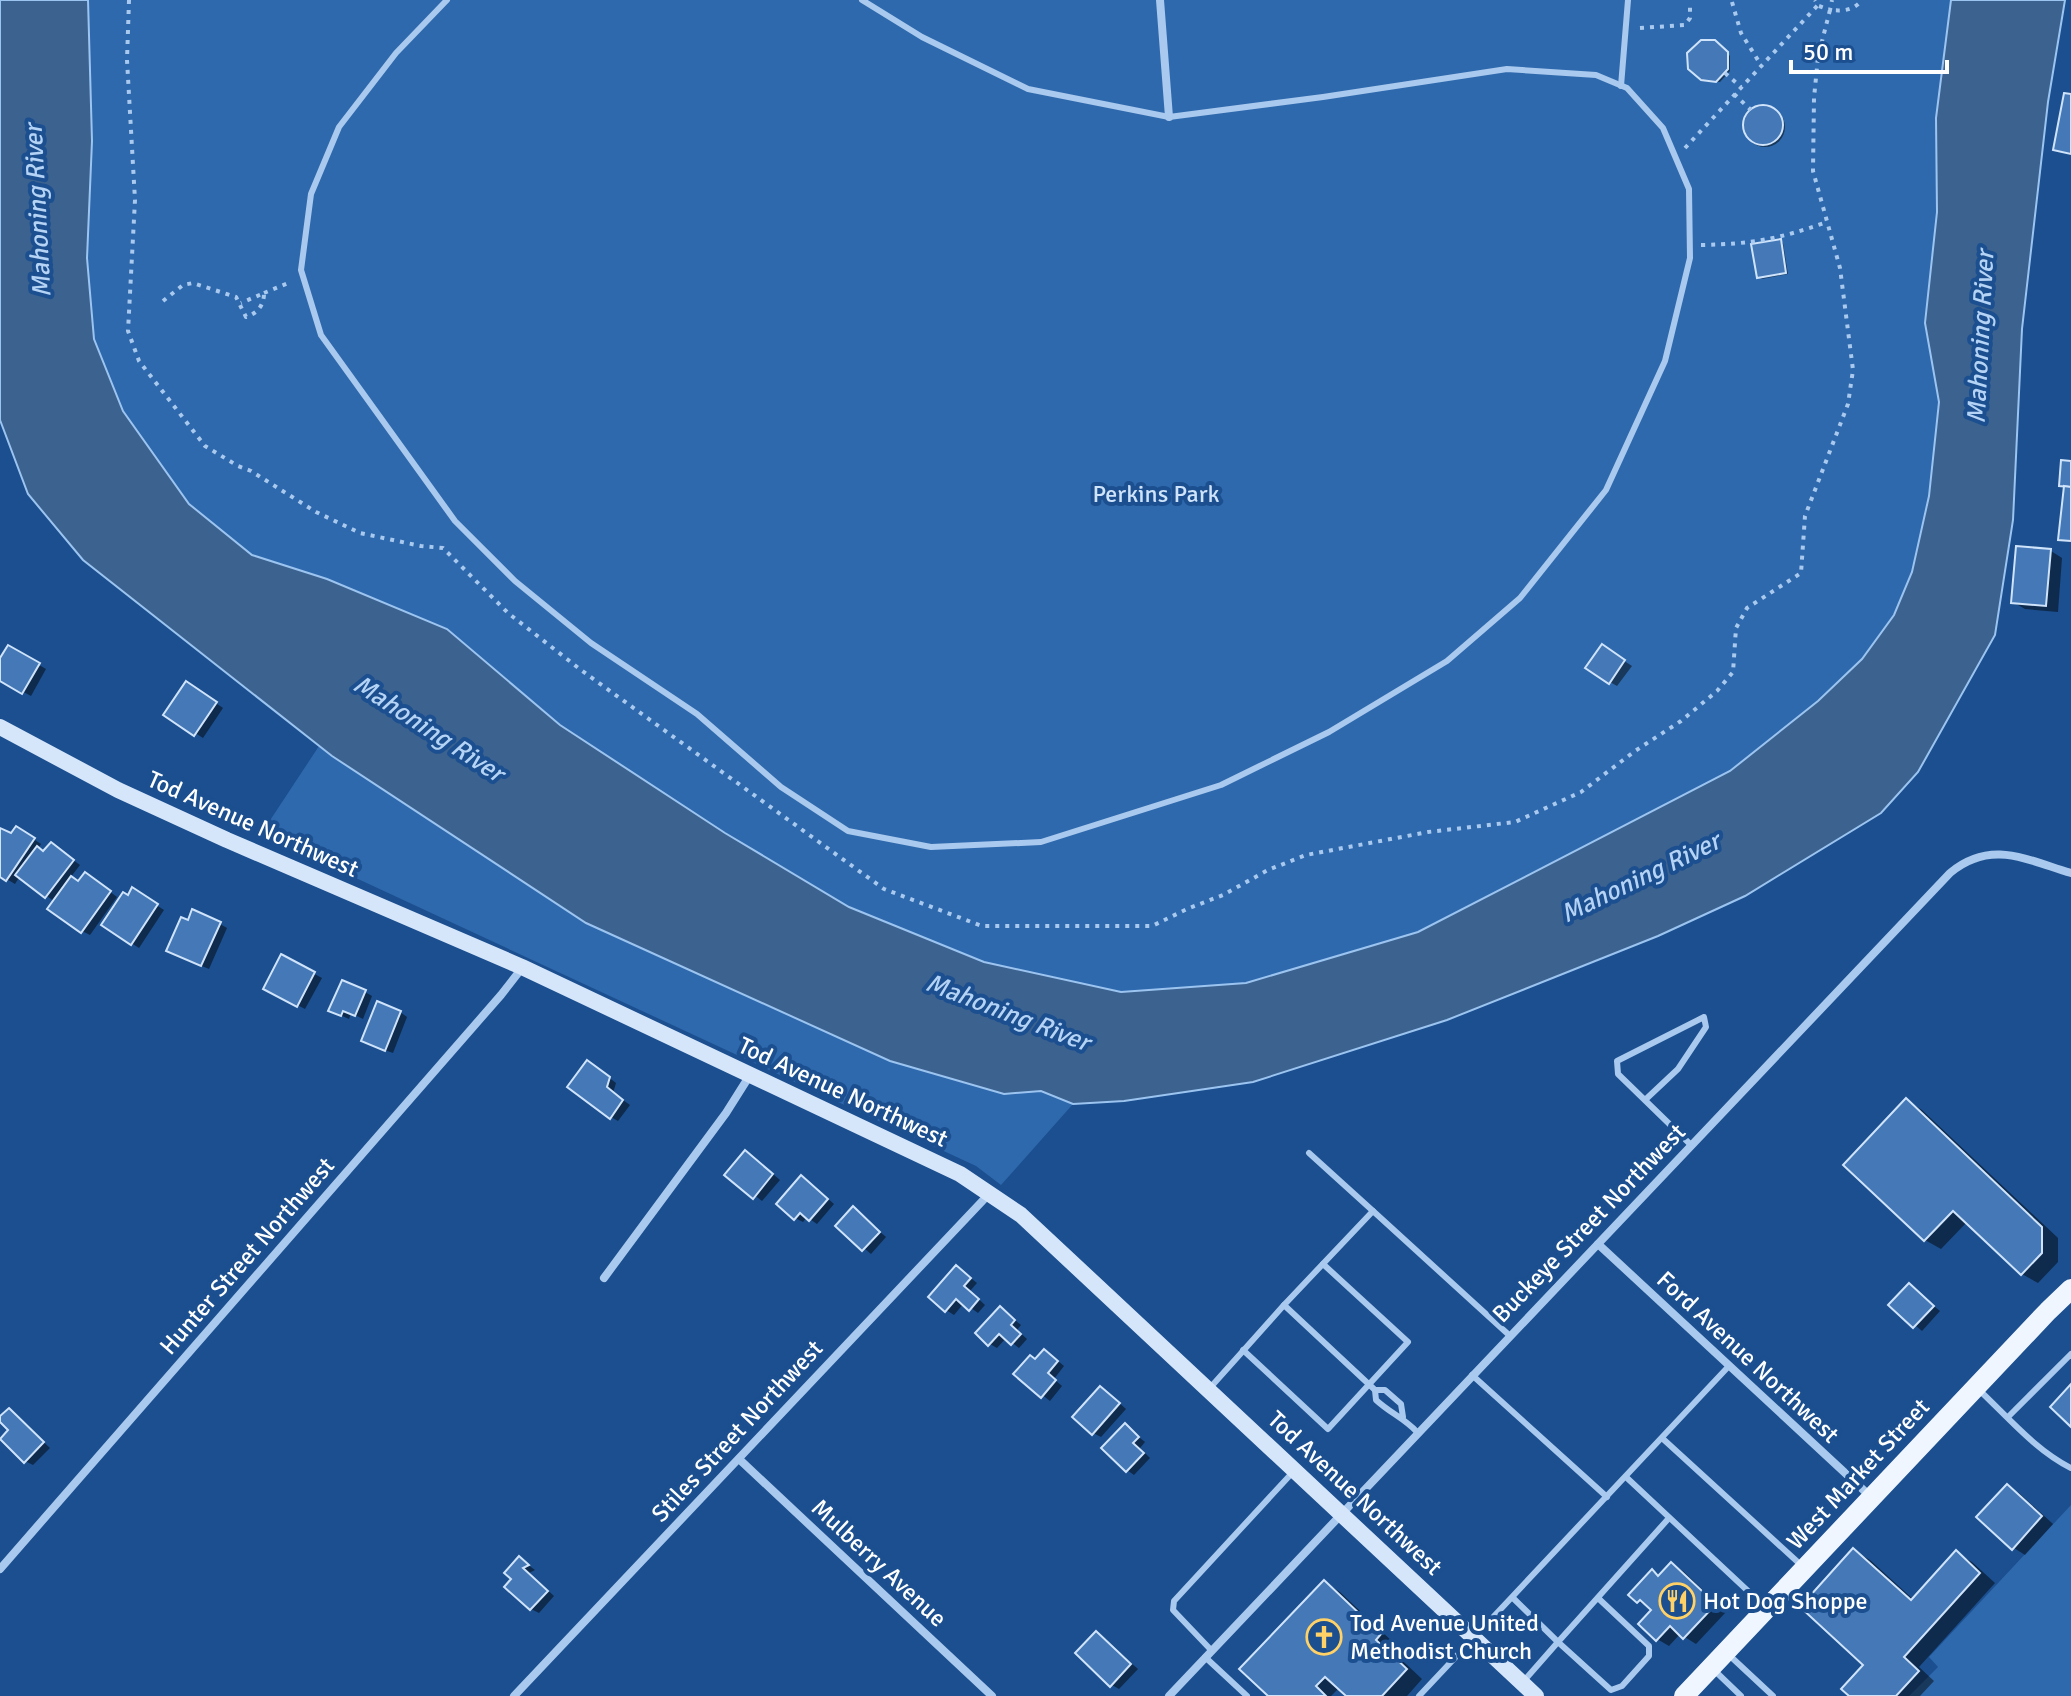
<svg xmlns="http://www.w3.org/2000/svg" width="2071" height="1696" font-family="Signika,sans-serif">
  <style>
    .green { fill: #2e69ad }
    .water { fill: #3c6290; stroke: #9cc4f0; stroke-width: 2 }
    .shadow { fill: #0007 }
    .building { fill: #4478b7; stroke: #cfe3fa; stroke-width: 2 }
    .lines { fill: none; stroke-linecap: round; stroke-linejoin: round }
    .path { stroke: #a9c9ee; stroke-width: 4; stroke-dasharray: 4 6; stroke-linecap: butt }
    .service { stroke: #a9c9ee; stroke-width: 6 }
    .minor { stroke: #a9c9ee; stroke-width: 8 }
    .secondary { stroke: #d6e6fa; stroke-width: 16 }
    .primary { stroke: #f0f6ff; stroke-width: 20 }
    .labels { text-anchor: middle; stroke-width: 8; stroke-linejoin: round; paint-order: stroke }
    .park-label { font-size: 24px; fill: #cfe3fa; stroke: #1b4f8f }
    .street-label { font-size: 24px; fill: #fff; stroke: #1b4f8f }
    .poi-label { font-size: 24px; fill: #fff; stroke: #1b4f8f; text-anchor: start }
    .water-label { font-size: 26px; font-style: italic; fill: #b5d3f5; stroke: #1b4f8f }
  </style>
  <rect width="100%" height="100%" fill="#1b4f8f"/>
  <!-- green -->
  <g class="green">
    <polygon points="88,0 1951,0 1936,118 1937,212 1925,323 1939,402 1929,496 1912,572 1894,615 1862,659 1818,701 1730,771 1418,932 1246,983 1121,992 984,962 849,907 725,833 560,725 447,629 327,579 252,555 189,504 123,411 94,339 87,258 92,141"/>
    <polygon points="319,746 586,923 890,1061 1004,1094 1041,1091 1073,1104 1001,1185 976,1166 261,834"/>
    <polygon points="2071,1505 2071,1696 1909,1696 1938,1667 1929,1657"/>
  </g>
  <!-- water -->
  <polygon class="water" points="0,0 88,0 92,141 87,258 94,339 123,411 189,504 252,555 327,579 447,629 560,725 725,833 849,907 984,962 1121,992 1246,983 1418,932 1730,771 1818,701 1862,659 1894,615 1912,572 1929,496 1939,402 1925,323 1937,212 1936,118 1951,0 2065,0 2048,102 2022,329 2013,520 1995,635 1918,772 1881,813 1745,896 1658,936 1447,1020 1253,1082 1124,1101 1073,1104 1041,1091 1004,1094 890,1061 586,923 332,756 83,560 28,494 0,420"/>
  <!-- shadow -->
  <g class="shadow">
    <polygon points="1719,44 1730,56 1730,71 1720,82 1706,81"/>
    <circle cx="1765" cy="127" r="20"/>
    <polygon points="1780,241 1783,243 1788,274 1762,279 1759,277"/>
    <polygon points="2051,551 2062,558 2058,612 2025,609 2013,602"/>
    <polygon points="8,647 46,669 31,696 0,679 0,662"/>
    <polygon points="1609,651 1632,666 1617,686 1610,682"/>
    <polygon points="194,688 223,708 203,738 166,714"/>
    <polygon points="17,828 41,844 38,849 44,853 58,849 80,865 70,878 79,883 93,879 117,897 90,935 82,931 55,902 20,876 15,884 0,875 0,831 12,836"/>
    <polygon points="133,890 164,910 139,948 104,925"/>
    <polygon points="220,924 227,928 209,969 176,955"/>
    <polygon points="282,957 322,978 305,1009 266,989"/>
    <polygon points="365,992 372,996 363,1019 351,1013 349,1019 338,1014"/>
    <polygon points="400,1012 407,1017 393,1053 371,1045"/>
    <polygon points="595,1067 616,1083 613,1093 630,1105 618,1121 611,1117"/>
    <polygon points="1906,1100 1922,1110 2058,1238 2058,1262 2038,1283 2022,1274 1967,1222 1941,1249 1925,1240 1845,1164"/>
    <polygon points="753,1157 780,1180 762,1201 727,1174"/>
    <polygon points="809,1182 834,1204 817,1224 807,1217 803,1222 795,1218"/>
    <polygon points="853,1209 886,1237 871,1254 837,1225"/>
    <polygon points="957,1267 977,1283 970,1291 985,1305 978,1313 964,1303 954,1315 946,1310"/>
    <polygon points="1909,1286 1940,1311 1922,1331 1891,1305"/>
    <polygon points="1000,1308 1021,1325 1017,1330 1027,1339 1019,1348 1006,1338 997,1348 990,1344"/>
    <polygon points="1052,1356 1064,1366 1054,1379 1062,1386 1050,1401 1016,1374 1036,1361"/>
    <polygon points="1108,1393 1126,1409 1101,1437 1093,1433"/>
    <polygon points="9,1410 50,1448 33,1465 25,1461 11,1430 0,1419"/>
    <polygon points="1125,1426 1145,1442 1140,1448 1150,1458 1134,1475 1127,1470"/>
    <polygon points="2007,1486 2019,1493 2053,1524 2025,1555 2014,1548"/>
    <polygon points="1854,1551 1870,1560 1914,1600 1956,1553 1972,1562 1995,1583 1919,1667 1934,1681 1920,1696 1852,1696 1866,1664"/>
    <polygon points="520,1559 535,1570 529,1573 554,1596 539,1613 531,1609 514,1579"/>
    <polygon points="1671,1565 1683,1571 1726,1612 1696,1644 1680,1634 1669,1646 1657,1639 1653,1610 1638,1601 1652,1572 1660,1576"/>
    <polygon points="1324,1582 1340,1592 1396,1645 1391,1650 1422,1679 1407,1696 1349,1696 1340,1687 1331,1696 1270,1696"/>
    <polygon points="1096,1633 1138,1669 1119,1689 1112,1685"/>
  </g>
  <!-- building -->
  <g class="building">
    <polygon points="1701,40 1715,40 1728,52 1728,69 1716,82 1701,80 1688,69 1687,53"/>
    <polygon points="2064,93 2071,94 2071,154 2053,150"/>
    <circle cx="1763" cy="125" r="20"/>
    <polygon points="1781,239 1786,273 1757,278 1751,244"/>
    <polygon points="2061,460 2071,461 2071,487 2059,486"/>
    <polygon points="2064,486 2071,487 2071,541 2058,540"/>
    <polygon points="2016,546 2051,549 2046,606 2011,603"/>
    <polygon points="1602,644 1625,660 1609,684 1585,668"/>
    <polygon points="8,645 40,663 22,694 0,681 0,658"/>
    <polygon points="186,681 217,702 194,736 163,715"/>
    <polygon points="16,826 35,838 6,881 0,877 0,828 11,833"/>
    <polygon points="51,842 74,860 45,898 15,875 37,846 43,851"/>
    <polygon points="85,872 111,891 81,933 47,909 71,876 78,881"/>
    <polygon points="132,887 158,904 131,945 101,925 123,892 128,895"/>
    <polygon points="192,909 221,922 201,966 166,951 181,917 188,920"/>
    <polygon points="281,954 315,972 297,1007 263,989"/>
    <polygon points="342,980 366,990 355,1016 343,1011 341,1016 328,1011"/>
    <polygon points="377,1001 401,1011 385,1051 361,1041"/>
    <polygon points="587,1060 610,1077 607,1087 623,1100 610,1119 567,1087"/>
    <polygon points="1906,1098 2042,1227 2042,1253 2021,1275 1953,1211 1924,1241 1843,1165"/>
    <polygon points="745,1150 773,1174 753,1199 724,1175"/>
    <polygon points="801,1175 828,1199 809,1221 800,1213 794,1220 776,1204"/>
    <polygon points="853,1206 880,1232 862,1251 835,1226"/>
    <polygon points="956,1265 971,1278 964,1286 979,1299 969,1311 956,1299 945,1312 928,1297"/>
    <polygon points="1909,1283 1934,1306 1913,1328 1888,1305"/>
    <polygon points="1000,1306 1015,1320 1011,1325 1021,1334 1011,1345 999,1334 988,1346 975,1333"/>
    <polygon points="1044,1349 1058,1361 1048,1373 1056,1380 1041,1398 1013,1374 1030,1355 1035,1359"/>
    <polygon points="2071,1384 2071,1427 2050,1407"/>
    <polygon points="1100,1386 1120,1403 1092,1435 1072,1417"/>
    <polygon points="9,1408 44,1442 24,1463 0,1439 8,1430 0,1422 0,1416"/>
    <polygon points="1125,1423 1139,1437 1133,1443 1144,1453 1126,1472 1101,1448"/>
    <polygon points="2007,1484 2042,1516 2012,1550 1976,1517"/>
    <polygon points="1853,1548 1911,1600 1956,1550 1980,1573 1904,1657 1919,1671 1896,1696 1849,1696 1841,1689 1863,1665 1800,1607"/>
    <polygon points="519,1556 529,1565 523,1568 548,1591 530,1610 504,1587 511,1579 504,1573"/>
    <polygon points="1671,1562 1716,1604 1683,1639 1670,1626 1656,1641 1638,1624 1651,1610 1640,1600 1637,1603 1628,1595 1652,1569 1658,1576"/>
    <polygon points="1324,1580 1381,1634 1376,1640 1407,1669 1382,1696 1346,1696 1325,1677 1316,1686 1326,1696 1268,1696 1239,1669"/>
    <polygon points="1096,1631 1131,1664 1110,1687 1075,1653"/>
  </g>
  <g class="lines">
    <!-- path -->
    <g class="path">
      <path d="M129 0 127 60 135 200 128 331 139 361 205 446 238 466 251 471 316 512 360 533 421 546 443 548 508 613 581 670 884 889 982 926H1152L1187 909 1223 895 1268 870 1306 855 1428 832 1515 822 1581 792 1635 751 1681 721 1717 691 1733 672 1736 628 1747 608 1801 573 1805 516 1848 404 1853 370 1840 268 1813 171 1814 98 1818 57 1830 10C1843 11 1853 11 1862 0"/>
      <polyline points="1732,2 1741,33 1761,65"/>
      <polyline points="1819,6 1830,10 1832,0"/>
      <polyline points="1640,28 1685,25 1690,18 1690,3"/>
      <polyline points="1725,73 1741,87"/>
      <polyline points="1734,94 1751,110"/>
      <polyline points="1685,148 1818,5 1815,0"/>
      <path d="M1701 245C1752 244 1779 239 1827 222"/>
      <polyline points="264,293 291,282"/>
      <path d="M163 301 183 285 193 283 236 297 246 317C258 313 264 305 264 293L241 303"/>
    </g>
    <!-- service -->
    <g class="service">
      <polyline points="447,0 396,53 339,127 311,194 301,270 321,335 455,521 515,581 591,643 697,714 781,787 848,831 931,847 1041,842 1221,785 1329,732 1447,661 1520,598 1606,490 1665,361 1690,258 1689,189 1663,128 1627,88 1596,75 1507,69 1323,97 1169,117 1028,89 922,37 862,0"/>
      <polyline points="1621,86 1628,0"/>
      <polyline points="1645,1100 1678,1069 1706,1027 1704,1017 1617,1061 1618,1074 1691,1145"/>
      <polyline points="1309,1153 1373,1211 1284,1305 1375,1390"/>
      <polyline points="1373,1211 1509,1335"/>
      <polyline points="1243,1350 1328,1429 1408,1342 1323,1264"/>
      <polyline points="1472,1375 1607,1497"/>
      <polyline points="1209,1389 1284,1305"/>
      <path d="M1978 1389C2007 1416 2035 1450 2071 1468"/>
      <path d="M1403 1417 1401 1404 1385 1390H1375L1376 1400C1390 1413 1404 1418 1417 1432"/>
      <polyline points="2008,1417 2071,1354"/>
      <polyline points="1662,1438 1801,1565"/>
      <polyline points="1626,1477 1764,1606"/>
      <polyline points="1513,1598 1558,1642 1522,1683"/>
      <polyline points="1598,1598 1649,1646 1649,1656 1622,1686 1611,1690 1558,1642 1669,1518"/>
      <polyline points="1212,1651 1173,1610 1174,1601 1293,1472"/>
      <polyline points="1729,1655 1773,1696"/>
      <polyline points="1205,1657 1247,1696"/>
      <polyline points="1714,1670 1741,1696"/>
      <polyline points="1419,1696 1728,1367"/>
    </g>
    <!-- minor -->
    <g class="minor">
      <polyline points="1160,0 1169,117"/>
      <polyline points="1598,1244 1871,1497"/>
      <polyline points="604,1278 726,1113 750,1075"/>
      <polyline points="739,1459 992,1696"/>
      <polyline points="0,1569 501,995 522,968"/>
      <polyline points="514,1696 989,1194"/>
      <path d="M1169 1696 1950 873C1991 839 2027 860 2071 873"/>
    </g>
    <!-- secondary -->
    <polyline class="secondary" points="0,727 118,790 227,840 522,967 960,1174 1021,1215 1536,1696"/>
    <!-- primary -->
    <polyline class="primary" points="1684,1696 2048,1311 2071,1289"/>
  </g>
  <!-- icons -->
  <defs>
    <symbol id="restaurant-ring" viewBox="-11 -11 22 22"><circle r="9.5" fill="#1b4f8f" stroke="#ffd166" stroke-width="1.5"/><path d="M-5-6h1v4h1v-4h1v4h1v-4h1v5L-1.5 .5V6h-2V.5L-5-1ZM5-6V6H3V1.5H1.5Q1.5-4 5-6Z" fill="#ffd166"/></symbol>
    <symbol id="church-ring" viewBox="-11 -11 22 22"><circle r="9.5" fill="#1b4f8f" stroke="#ffd166" stroke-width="1.5"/><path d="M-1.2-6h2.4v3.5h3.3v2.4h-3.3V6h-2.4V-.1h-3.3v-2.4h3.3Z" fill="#ffd166"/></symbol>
  </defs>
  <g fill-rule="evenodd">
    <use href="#restaurant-ring" x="1657" y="1581" width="40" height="40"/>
    <use href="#church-ring" x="1304" y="1617" width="40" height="40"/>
  </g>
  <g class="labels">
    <!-- park labels -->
    <g class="park-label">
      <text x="1156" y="502">Perkins Park</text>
    </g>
    <!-- street labels -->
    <g class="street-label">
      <text transform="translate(253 824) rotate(24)" y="8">Tod Avenue Northwest</text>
      <text transform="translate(843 1092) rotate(25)" y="8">Tod Avenue Northwest</text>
      <text transform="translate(1589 1223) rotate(-46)" y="8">Buckeye Street Northwest</text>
      <text transform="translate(247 1256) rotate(-49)" y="8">Hunter Street Northwest</text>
      <text transform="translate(1748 1357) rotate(43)" y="8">Ford Avenue Northwest</text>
      <text transform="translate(737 1431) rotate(-47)" y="8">Stiles Street Northwest</text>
      <text transform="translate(1858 1474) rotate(-47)" y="8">West Market Street</text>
      <text transform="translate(1355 1493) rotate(43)" y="8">Tod Avenue Northwest</text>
      <text transform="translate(879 1563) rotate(43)" y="8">Mulberry Avenue</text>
    </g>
    <!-- poi labels -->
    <g class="poi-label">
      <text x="1703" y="1609">Hot Dog Shoppe</text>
      <text x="1350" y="1631">Tod Avenue United<tspan x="1350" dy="28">Methodist Church</tspan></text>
    </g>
    <!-- water labels -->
    <g class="water-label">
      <text transform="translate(37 211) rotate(-93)" y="9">Mahoning River</text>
      <text transform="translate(1980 337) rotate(-87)" y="9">Mahoning River</text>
      <text transform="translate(429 728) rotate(33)" y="9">Mahoning River</text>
      <text transform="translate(1640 877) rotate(-26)" y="9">Mahoning River</text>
      <text transform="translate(1008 1012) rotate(21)" y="9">Mahoning River</text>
    </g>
  </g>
  <!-- scale -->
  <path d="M1791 60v12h156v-12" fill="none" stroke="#ffffff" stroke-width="4"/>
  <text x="1803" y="60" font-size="24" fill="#ffffff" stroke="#1b4f8f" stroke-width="6" paint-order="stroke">50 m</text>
</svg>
